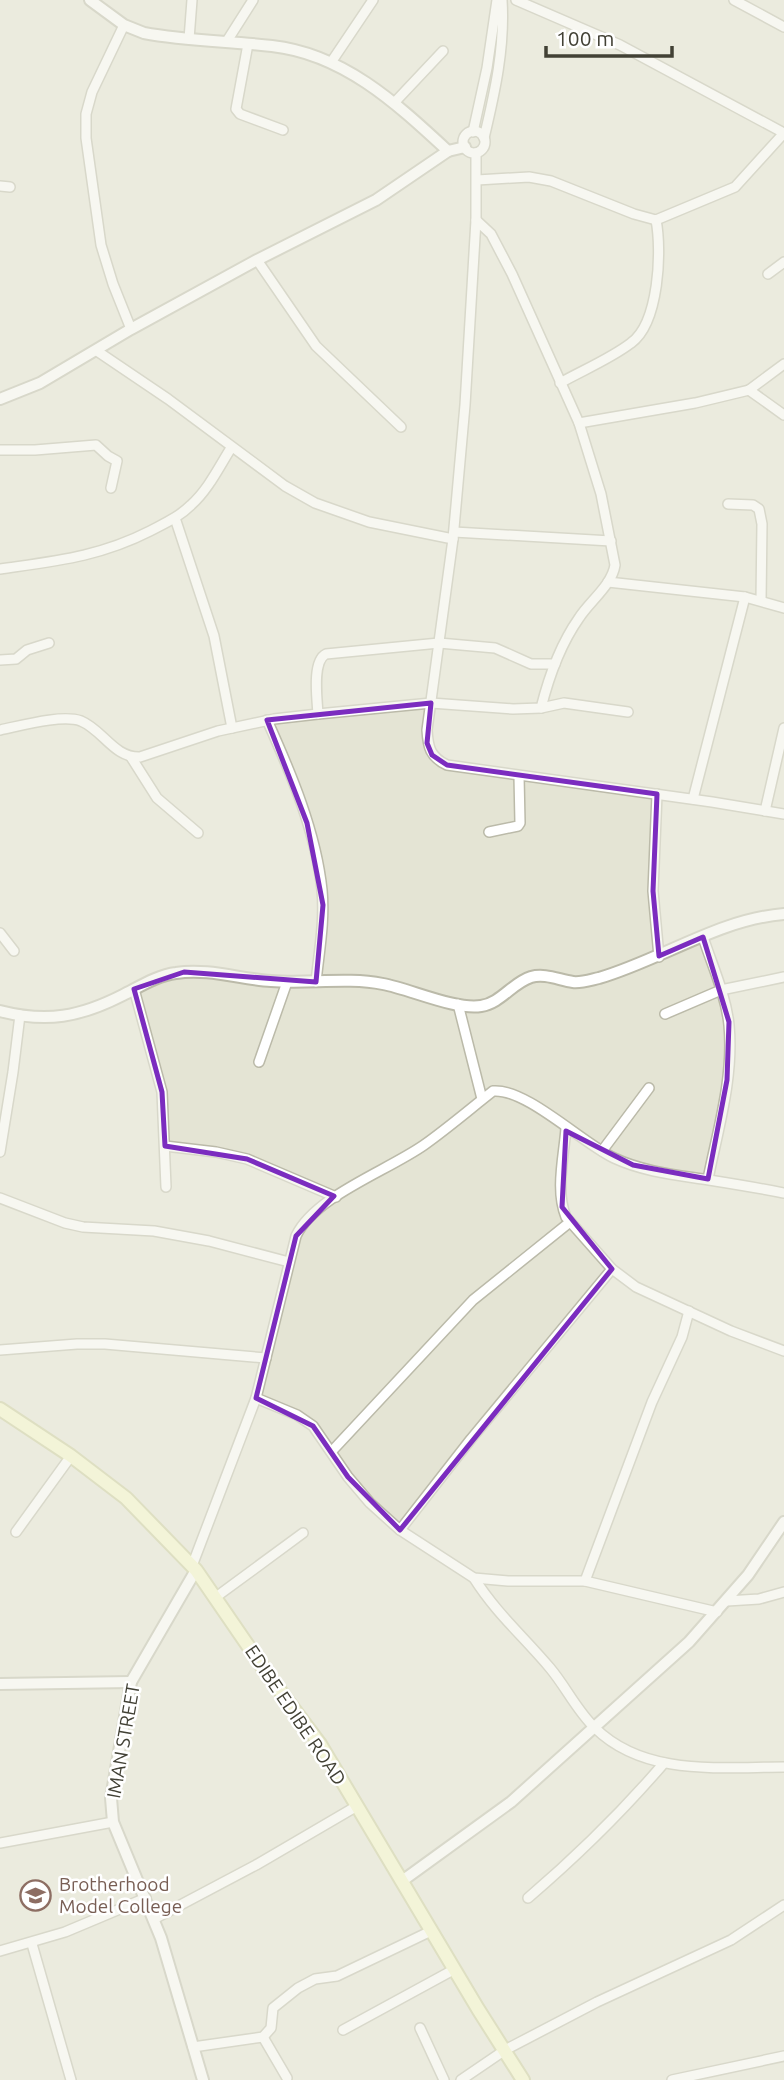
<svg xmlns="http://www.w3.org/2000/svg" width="784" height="2080" font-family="Ubuntu,sans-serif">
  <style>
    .residential { fill: #e4e4d4 }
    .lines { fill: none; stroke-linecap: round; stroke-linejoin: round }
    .minor-casing { stroke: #bbbaa9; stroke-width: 12 }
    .tertiary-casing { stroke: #bbbaa9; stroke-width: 14 }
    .secondary-casing { stroke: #c7c997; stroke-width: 16 }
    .minor { stroke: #fff; stroke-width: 9 }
    .tertiary { stroke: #fff; stroke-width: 10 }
    .secondary { stroke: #f6f8c7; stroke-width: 12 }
    .marked { fill: none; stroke: #7b2cbf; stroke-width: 5; stroke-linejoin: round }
    .labels { text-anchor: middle; stroke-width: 5; stroke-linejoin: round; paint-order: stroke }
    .street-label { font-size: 19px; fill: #424135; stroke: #fff }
    .education-label { font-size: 19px; fill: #785e54; stroke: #fff; text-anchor: start }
  </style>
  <rect width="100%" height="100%" fill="#f0f0e5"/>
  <!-- residential -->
  <rect class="residential" x="0" y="0" width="784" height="2080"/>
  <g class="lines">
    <defs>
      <g id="minor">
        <polyline points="516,0 620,45 784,133"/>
        <polyline points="734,0 784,27"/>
        <polyline points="124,25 92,92 86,114 86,138 101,245 113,284 131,329"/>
        <polyline points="189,39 192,0"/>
        <polyline points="227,41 253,0"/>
        <polyline points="248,44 236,109 240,114 283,130"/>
        <polyline points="332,61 373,0"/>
        <polyline points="394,103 443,51"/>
        <circle cx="474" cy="142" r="11"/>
        <polyline points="473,132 487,68 497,0"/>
        <path d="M484 138C495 92 505 47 502 0"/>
        <path d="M476 153V220L465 405 453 539 427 730C428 747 430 757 447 765L712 802 784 814"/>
        <polyline points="477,180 529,177 551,181 634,214 656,220 735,187 784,133"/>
        <polyline points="0,186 10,187"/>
        <path d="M476 220 491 234 512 274 579 423 601 494 615 565C612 585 590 601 579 618 560 645 549 676 541 708"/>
        <polyline points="257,260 316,346 401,427"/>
        <polyline points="768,274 784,262"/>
        <polyline points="97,351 168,399 285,486 315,503 369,522 453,539"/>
        <path d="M560 383C583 370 610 359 631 343 659 323 662 251 656 220"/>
        <polyline points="749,390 784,415"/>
        <polyline points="579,423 695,403 749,390 784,364"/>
        <polyline points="0,450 35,450 96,445 108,456 117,461 111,488"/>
        <polyline points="728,504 753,505 759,509 762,524 761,600"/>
        <polyline points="175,518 214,636 232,728"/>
        <polyline points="454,532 611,541"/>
        <path d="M0 569C55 561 99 557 150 531 165 523 179 517 191 505 208 490 219 467 231 448"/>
        <polyline points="608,582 745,597 784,608"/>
        <polyline points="0,660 16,659 27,650 49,643"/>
        <path d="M318 714C317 698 312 661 326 654L439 643 495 648 531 664H555"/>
        <path d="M267 720C291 773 316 832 322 890 325 921 319 952 316 982"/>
        <path d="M0 730C20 726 62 714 81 721 103 730 114 758 140 757L218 731 274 719 318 714 431 703 513 709 541 708 564 703 628 712"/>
        <polyline points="131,757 157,798 198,833"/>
        <polyline points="657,794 653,891 659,957"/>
        <polyline points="693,799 745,597"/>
        <polyline points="765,811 784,728"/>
        <polyline points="489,832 518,826 520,823 519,776"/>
        <polyline points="0,933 14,951"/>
        <path d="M703 937C712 965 726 995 729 1025 734 1077 718 1129 708 1179"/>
        <polyline points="134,989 162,1092 166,1187"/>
        <polyline points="458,1004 482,1099"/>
        <polyline points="665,1014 721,990 784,977"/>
        <polyline points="259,1062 287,982"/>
        <path d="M566 1128C564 1156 555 1190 566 1217L612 1269 636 1287 731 1331 784 1351"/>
        <polyline points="165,1146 216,1152 247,1159 336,1197"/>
        <polyline points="602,1151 649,1088"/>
        <polyline points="0,1152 13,1072 20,1015"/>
        <polyline points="0,1198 65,1223 83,1227 154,1231 209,1241 289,1262"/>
        <polyline points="0,1350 77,1344 105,1344 266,1358"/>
        <polyline points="256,1398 297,1415 313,1426 348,1477 370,1503 400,1530 474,1578 508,1581 585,1581 717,1612"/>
        <polyline points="332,1451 473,1300 570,1222"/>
        <polyline points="400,1530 471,1439 612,1269"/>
        <polyline points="16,1532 71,1456"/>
        <path d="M192 1566 256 1398 296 1236C315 1196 387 1171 424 1145 448 1128 470 1109 493 1091 526 1088 582 1143 614 1158 644 1172 677 1175 709 1180 734 1184 759 1188 784 1193"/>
        <path d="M474 1578C496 1613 524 1637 550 1668 566 1687 577 1711 595 1728 645 1777 721 1767 784 1767"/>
        <polyline points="585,1581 652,1402 682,1337 689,1311"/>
        <polyline points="216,1597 303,1533"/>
        <polyline points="727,1601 759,1599 784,1592"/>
        <polyline points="0,1843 113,1822"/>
        <path d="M528 1898C577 1856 622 1812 664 1763"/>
        <polyline points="154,1919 256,1865 357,1806"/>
        <polyline points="32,1944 71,2080"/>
        <polyline points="0,1951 65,1932 146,1898"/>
        <polyline points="420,2028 444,2080"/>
        <polyline points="343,2030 455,1969"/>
        <polyline points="263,2037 287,2078"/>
        <polyline points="193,2047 263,2037 271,2028 273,2008 298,1988 315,1979 337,1976 431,1931"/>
        <polyline points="461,2080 505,2050 597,2002 731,1940 784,1905"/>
        <polyline points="672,2080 784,2056"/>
      </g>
      <g id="tertiary">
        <path d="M90 0 124 25 144 33C186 41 230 41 272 46 344 54 397 104 448 151"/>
        <polyline points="0,399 40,383 131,329 257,260 376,200 448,151 465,147"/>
        <path d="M0 1011C47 1023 80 1017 123 995 139 987 158 975 176 973 208 968 240 979 271 981 308 984 347 977 383 984 410 989 455 1010 481 1006 501 1003 512 983 531 977 545 973 559 980 573 982 581 983 590 980 599 978 661 960 719 919 784 914"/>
        <polyline points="196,1570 131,1682 111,1798 113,1822 161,1938 203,2080"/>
        <polyline points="0,1684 131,1682"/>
        <polyline points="402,1881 511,1802 689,1642 748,1575 784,1522"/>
      </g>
      <polyline id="secondary" points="0,1409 71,1456 126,1498 196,1570 266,1672 320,1744 478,2009 523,2080"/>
    </defs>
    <!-- minor casing -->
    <use href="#minor" class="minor-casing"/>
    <!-- tertiary casing -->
    <use href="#tertiary" class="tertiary-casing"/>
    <!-- secondary casing -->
    <use href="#secondary" class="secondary-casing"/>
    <!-- minor -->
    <use href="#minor" class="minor"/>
    <!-- tertiary -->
    <use href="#tertiary" class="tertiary"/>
    <!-- secondary -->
    <use href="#secondary" class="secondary"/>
  </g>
  <!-- marked area -->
  <path d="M0 0H784V2080H0ZM431 703 427 743 432 755 447 765 657 794 653 891 659 956 703 937 729 1022 727 1080 708 1179 633 1165 566 1131 562 1207 612 1269 400 1530 348 1477 313 1426 256 1398 296 1236 334 1196 247 1159 165 1146 162 1092 134 989 184 972 316 982 323 905 307 823 267 720Z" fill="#f0f0e5" fill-opacity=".55" fill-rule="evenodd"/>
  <path class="marked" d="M431 703 427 743 432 755 447 765 657 794 653 891 659 956 703 937 729 1022 727 1080 708 1179 633 1165 566 1131 562 1207 612 1269 400 1530 348 1477 313 1426 256 1398 296 1236 334 1196 247 1159 165 1146 162 1092 134 989 184 972 316 982 323 905 307 823 267 720Z"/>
  <!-- icons -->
  <defs>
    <symbol id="school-ring" viewBox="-11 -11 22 22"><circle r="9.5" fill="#fff" stroke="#8d6e63" stroke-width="1.5"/><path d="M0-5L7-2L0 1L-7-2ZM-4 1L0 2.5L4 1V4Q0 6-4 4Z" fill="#8d6e63"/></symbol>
  </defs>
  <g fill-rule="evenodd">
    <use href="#school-ring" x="18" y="1878" width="35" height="35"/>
  </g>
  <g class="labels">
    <!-- street labels -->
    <g class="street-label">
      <text transform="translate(296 1715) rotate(56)" y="7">EDIBE EDIBE ROAD</text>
      <text transform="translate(123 1741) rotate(-80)" y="7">IMAN STREET</text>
    </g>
    <!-- education labels -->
    <g class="education-label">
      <text x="59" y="1891">Brotherhood<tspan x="59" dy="22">Model College</tspan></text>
    </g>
  </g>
  <!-- scale -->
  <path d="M546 46v10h126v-10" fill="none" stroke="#424135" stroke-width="3.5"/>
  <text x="556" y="46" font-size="21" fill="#424135" stroke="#ffffff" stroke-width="5" paint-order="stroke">100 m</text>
</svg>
